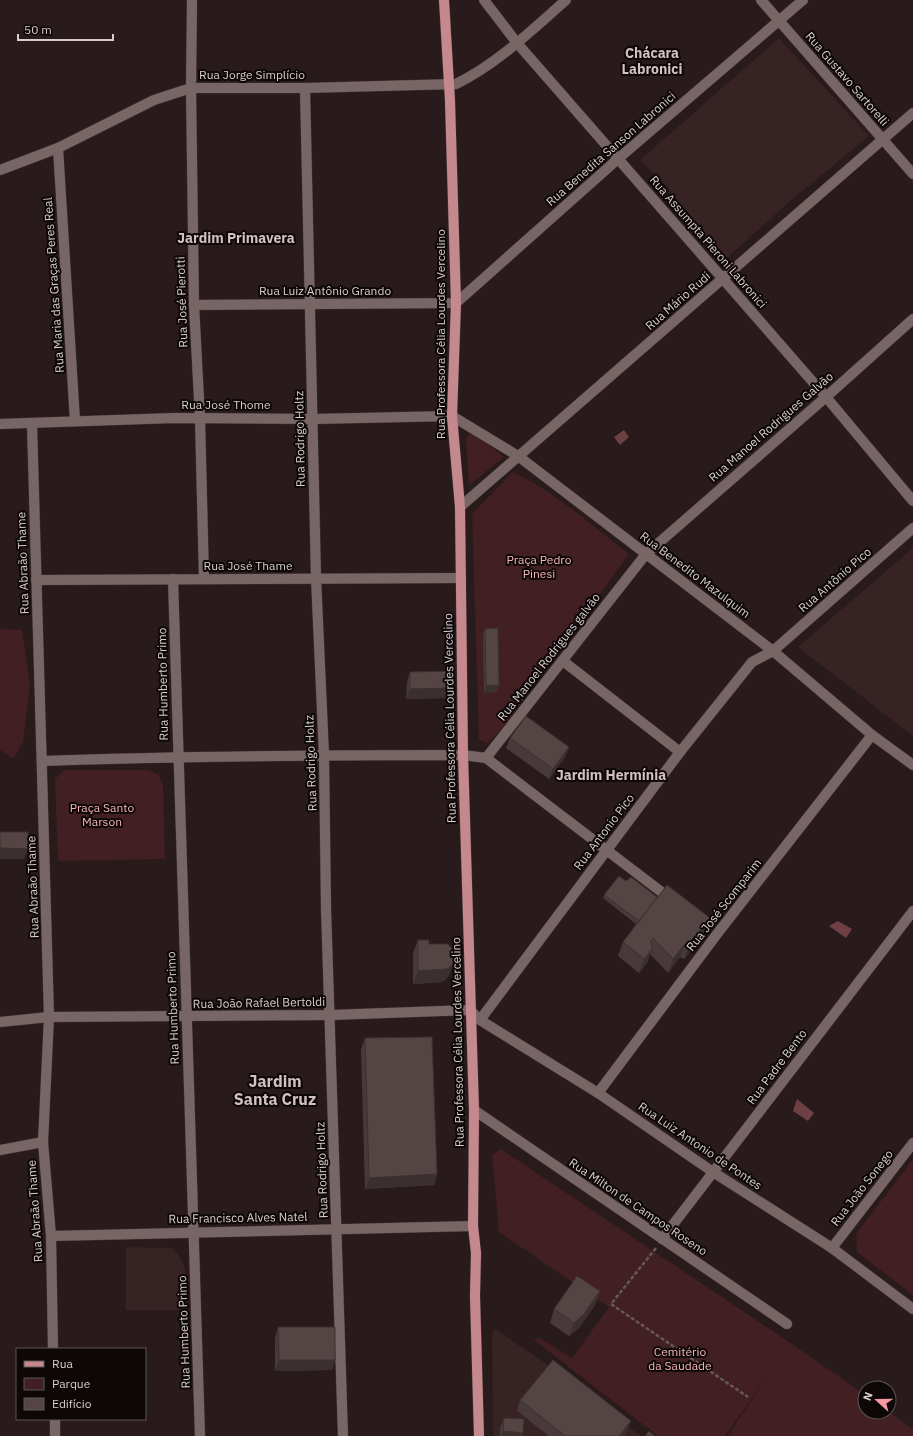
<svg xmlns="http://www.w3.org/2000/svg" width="913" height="1436" font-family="'IBM Plex Sans',sans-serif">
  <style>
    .built { fill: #372224 }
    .green { fill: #411f23 }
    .water { fill: #6e3f43 }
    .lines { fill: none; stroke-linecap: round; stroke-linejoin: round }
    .minor-casing { stroke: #413536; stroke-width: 11 }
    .major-casing { stroke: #413536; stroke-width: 11 }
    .path { stroke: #655859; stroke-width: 2.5; stroke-dasharray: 4 2; stroke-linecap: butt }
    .minor { stroke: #786667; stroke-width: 10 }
    .major { stroke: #c5888c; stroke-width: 10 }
    .wall { fill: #483a3a }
    .shaded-wall { fill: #3b3030 }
    .building { fill: #544444; stroke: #3b3030 }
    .labels { text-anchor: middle; stroke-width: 4; stroke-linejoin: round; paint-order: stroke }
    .street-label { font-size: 12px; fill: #d8cecf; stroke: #0d0707 }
    .park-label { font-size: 12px; fill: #f7b5b9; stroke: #0d0707 }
    .quarter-label { font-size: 14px; font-weight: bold; fill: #d3c0c0; stroke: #0d0707 }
    .district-label { font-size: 16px; font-weight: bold; fill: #d3c0c0; stroke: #0d0707 }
  </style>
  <rect width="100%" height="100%" fill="#291a1b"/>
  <!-- built -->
  <g class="built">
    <polygon points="779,38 869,136 789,202 725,260 663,182 640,160"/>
    <polygon points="913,548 913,736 798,647"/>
    <polygon points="126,1247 172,1248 180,1257 185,1268 184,1310 126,1310"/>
    <polygon points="495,1329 551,1367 641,1436 493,1436 492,1333"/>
  </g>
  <!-- green -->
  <g class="green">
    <polygon points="469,434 474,434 504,457 469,485 466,438"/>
    <path d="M513 472C555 492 592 525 629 554L504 726 488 743 479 740 472 514Z"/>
    <polygon points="0,629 22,630 30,685 23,742 13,759 0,750"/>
    <polygon points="65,770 148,770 158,774 163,784 165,859 58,861 55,779"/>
    <polygon points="501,1149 792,1344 865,1395 865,1412 889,1412 913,1429 913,1436 727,1436 772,1371 725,1436 658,1436 534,1340 538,1337 572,1358 609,1307 499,1232 492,1155"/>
    <polygon points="913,1159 913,1295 857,1252 856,1234"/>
  </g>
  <!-- water -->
  <g class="water">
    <polygon points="624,430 629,437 620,445 614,437"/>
    <polygon points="838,921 852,929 846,938 829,926"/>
    <polygon points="797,1099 814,1113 808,1121 793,1111"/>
  </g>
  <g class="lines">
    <defs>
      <g id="minor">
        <polyline points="192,0 191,88 194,305 200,418 204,579"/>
        <polyline points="484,0 517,43 826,397 913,501"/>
        <polyline points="761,0 913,174"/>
        <polyline points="305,88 316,578 324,755 326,908 343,1436"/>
        <polyline points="58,148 75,421"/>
        <path d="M0 170 58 148 154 100 191 88H305L456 84C497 64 532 30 566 0"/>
        <polyline points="194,305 456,303 619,158 803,0"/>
        <polyline points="0,424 174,418 312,419 452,416 518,456 773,651 872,735 913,765"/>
        <polyline points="32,424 49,1017 43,1142 51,1236 53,1349"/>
        <polyline points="460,507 913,113"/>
        <polyline points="173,579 200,1436"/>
        <polyline points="36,580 461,578"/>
        <polyline points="563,661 680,752"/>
        <polyline points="486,758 672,900"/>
        <path d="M42 761C182 756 323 755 463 755L486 758 646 554 826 397 913 319"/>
        <polyline points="480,1020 680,752 752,662 773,651 913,528"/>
        <polyline points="0,1022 49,1017 331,1015 470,1010 480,1020 598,1093 713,1172 832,1248 913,1309"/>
        <polyline points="598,1093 717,934 872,735"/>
        <polyline points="474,1110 787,1324"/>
        <polyline points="0,1150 43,1142"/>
        <polyline points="51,1236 473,1226"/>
        <polyline points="662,1239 913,911"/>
        <polyline points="832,1248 913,1143"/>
        <polyline points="55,1419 55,1436"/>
      </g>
      <polyline id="major" points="444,0 450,101 456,303 452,416 460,507 463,755 474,1110 473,1226 476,1253 475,1296 479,1436"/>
    </defs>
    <!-- minor casing -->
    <use href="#minor" class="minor-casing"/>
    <!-- major casing -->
    <use href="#major" class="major-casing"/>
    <!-- path -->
    <polyline class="path" points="656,1248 611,1304 748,1397"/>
    <!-- minor -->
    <use href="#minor" class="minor"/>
    <!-- major -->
    <use href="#major" class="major"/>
  </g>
  <!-- wall -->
  <g class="wall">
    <polygon points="485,629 499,685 496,692 484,693 483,635"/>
    <polygon points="410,672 452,688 448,698 406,699 407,682"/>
    <polygon points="510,738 569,747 565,757 549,779 506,748"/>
    <polygon points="626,881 657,897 705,932 684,959 680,957 668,973 650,954 647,963 639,973 618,956 623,942 636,924 603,898 604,895"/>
    <polygon points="418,940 429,944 449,975 445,980 442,982 413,984 413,953"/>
    <polygon points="365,1038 437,1174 434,1185 365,1189 361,1049"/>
    <polygon points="600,1291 595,1305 579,1328 569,1336 550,1323 554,1309"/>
    <polygon points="278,1327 335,1360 332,1370 275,1371 275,1338"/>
    <polygon points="520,1400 627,1431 623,1436 549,1436 517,1411"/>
    <polygon points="504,1418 522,1436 500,1436 500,1428"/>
  </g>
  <!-- shaded-wall -->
  <g class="shaded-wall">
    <polygon points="499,685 496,692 484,693 486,686"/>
    <polygon points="452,688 448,698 406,699 410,689"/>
    <polygon points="569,747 565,757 549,779 553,769"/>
    <polygon points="0,848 28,849 24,859 0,859"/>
    <polygon points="710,918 705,932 684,959 689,945"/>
    <polygon points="685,944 680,957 668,973 673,959"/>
    <polygon points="652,949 647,963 639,973 644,959"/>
    <polygon points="454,962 449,975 445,980 442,982 413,984 418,971"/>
    <polygon points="437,1174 434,1185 365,1189 369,1178"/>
    <polygon points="600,1291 595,1305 579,1328 569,1336 574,1323"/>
    <polygon points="279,1360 335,1360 332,1370 275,1371"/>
    <polygon points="631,1421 627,1431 623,1436 619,1436"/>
    <polygon points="503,1431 523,1433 522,1436 501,1436"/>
  </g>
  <!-- building -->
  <g class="building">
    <polygon points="498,628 499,685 486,686 485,629"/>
    <polygon points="454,671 452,688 410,689 410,672"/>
    <polygon points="526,716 569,747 553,769 510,738"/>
    <polygon points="0,832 28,832 28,849 0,848"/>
    <polygon points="619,876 626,881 631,877 657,897 639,921 604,895"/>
    <polygon points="667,885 710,918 689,945 685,944 673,959 653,938 651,941 652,949 644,959 623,942"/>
    <polygon points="418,940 429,940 429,944 448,944 454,951 454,962 450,967 447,969 418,971"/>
    <polygon points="432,1037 437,1174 369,1178 365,1038"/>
    <polygon points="577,1276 600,1291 584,1314 574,1323 554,1309"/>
    <polygon points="278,1327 335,1327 335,1360 279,1360"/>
    <polygon points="553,1360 631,1421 619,1436 565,1436 520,1400"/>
    <polygon points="504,1418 524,1419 523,1433 503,1431"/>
    <polygon points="649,1431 655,1436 645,1436"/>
  </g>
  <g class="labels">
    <!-- street labels -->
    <g class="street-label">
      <text x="252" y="79">Rua Jorge Simplício</text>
      <text transform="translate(847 79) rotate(49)" y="4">Rua Gustavo Sartorelli</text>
      <text transform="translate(611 149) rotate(-41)" y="4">Rua Benedita Sanson Labronici</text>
      <text transform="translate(708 242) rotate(49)" y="4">Rua Assumpta Pieroni Labronici</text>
      <text transform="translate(54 285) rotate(-94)" y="4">Rua Maria das Graças Peres Real</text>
      <text x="325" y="295">Rua Luiz Antônio Grando</text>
      <text transform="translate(678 301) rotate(-41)" y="4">Rua Mário Rudi</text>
      <text transform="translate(182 302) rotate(-92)" y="4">Rua José Pierotti</text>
      <text transform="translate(441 334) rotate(-90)" y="4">Rua Professora Célia Lourdes Vercelino</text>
      <text x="226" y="409">Rua José Thome</text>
      <text transform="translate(771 427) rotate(-41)" y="4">Rua Manoel Rodrigues Galvão</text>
      <text transform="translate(300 439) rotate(-91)" y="4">Rua Rodrigo Holtz</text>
      <text transform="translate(23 563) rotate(-92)" y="4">Rua Abraão Thame</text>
      <text x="248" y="570">Rua José Thame</text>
      <text transform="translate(695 575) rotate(37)" y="4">Rua Benedito Mazulquim</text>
      <text transform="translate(835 580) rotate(-41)" y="4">Rua Antônio Pico</text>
      <text transform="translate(549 657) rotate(-52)" y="4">Rua Manoel Rodrigues galvão</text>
      <text transform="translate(163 684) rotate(-91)" y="4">Rua Humberto Primo</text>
      <text transform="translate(450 718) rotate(-91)" y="4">Rua Professora Célia Lourdes Vercelino</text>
      <text transform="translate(311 763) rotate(-92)" y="4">Rua Rodrigo Holtz</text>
      <text transform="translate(604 832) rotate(-53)" y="4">Rua Antonio Pico</text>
      <text transform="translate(33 887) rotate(-92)" y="4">Rua Abraão Thame</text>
      <text transform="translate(724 905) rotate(-52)" y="4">Rua José Scomparim</text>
      <text transform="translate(259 1003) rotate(-1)" y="4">Rua João Rafael Bertoldi</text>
      <text transform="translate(173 1008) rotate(-92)" y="4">Rua Humberto Primo</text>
      <text transform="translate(458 1042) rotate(-91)" y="4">Rua Professora Célia Lourdes Vercelino</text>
      <text transform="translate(777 1067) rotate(-53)" y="4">Rua Padre Bento</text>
      <text transform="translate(700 1146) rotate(34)" y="4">Rua Luiz Antonio de Pontes</text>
      <text transform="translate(322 1170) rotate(-92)" y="4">Rua Rodrigo Holtz</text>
      <text transform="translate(862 1188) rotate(-52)" y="4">Rua João Sonego</text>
      <text transform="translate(638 1207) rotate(34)" y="4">Rua Milton de Campos Roseno</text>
      <text transform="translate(35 1211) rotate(-94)" y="4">Rua Abraão Thame</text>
      <text transform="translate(238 1218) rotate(-1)" y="4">Rua Francisco Alves Natel</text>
      <text transform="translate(184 1332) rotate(-92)" y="4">Rua Humberto Primo</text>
    </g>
    <!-- park labels -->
    <g class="park-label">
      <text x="539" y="564">Praça Pedro<tspan x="539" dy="14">Pinesi</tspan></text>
      <text x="102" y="812">Praça Santo<tspan x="102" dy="14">Marson</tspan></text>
      <text x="680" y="1356">Cemitério<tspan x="680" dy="14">da Saudade</tspan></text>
    </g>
    <!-- quarter labels -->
    <g class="quarter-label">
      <text x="652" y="58">Chácara<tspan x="652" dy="16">Labronici</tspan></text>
      <text x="236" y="243">Jardim Primavera</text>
      <text x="611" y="780">Jardim Hermínia</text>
    </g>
    <!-- district labels -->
    <g class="district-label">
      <text x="275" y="1087">Jardim<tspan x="275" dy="18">Santa Cruz</tspan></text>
    </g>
  </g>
  <!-- legend -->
  <rect x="16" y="1348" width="130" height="72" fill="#0d0707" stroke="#5e5757"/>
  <rect x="24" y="1361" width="20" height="6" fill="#c5888c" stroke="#5e5757"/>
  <text x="52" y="1368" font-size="12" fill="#d8cecf">Rua</text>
  <rect x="24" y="1378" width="20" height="12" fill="#411f23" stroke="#5e5757"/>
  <text x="52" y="1388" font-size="12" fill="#d8cecf">Parque</text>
  <rect x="24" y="1398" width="20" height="12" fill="#544444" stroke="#5e5757"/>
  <text x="52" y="1408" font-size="12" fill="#d8cecf">Edifício</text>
  <!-- north arrow -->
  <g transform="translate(877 1400) rotate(291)"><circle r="19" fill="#0d0707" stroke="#5e5757"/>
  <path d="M0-3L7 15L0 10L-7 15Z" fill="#f49aa1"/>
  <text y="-6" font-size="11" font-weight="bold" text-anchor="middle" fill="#d8cecf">N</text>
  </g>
  <!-- scale -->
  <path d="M18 34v6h95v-6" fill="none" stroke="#d8cecf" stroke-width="2"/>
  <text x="24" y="34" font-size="12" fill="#d8cecf" stroke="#0d0707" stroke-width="3" paint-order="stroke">50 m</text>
</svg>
